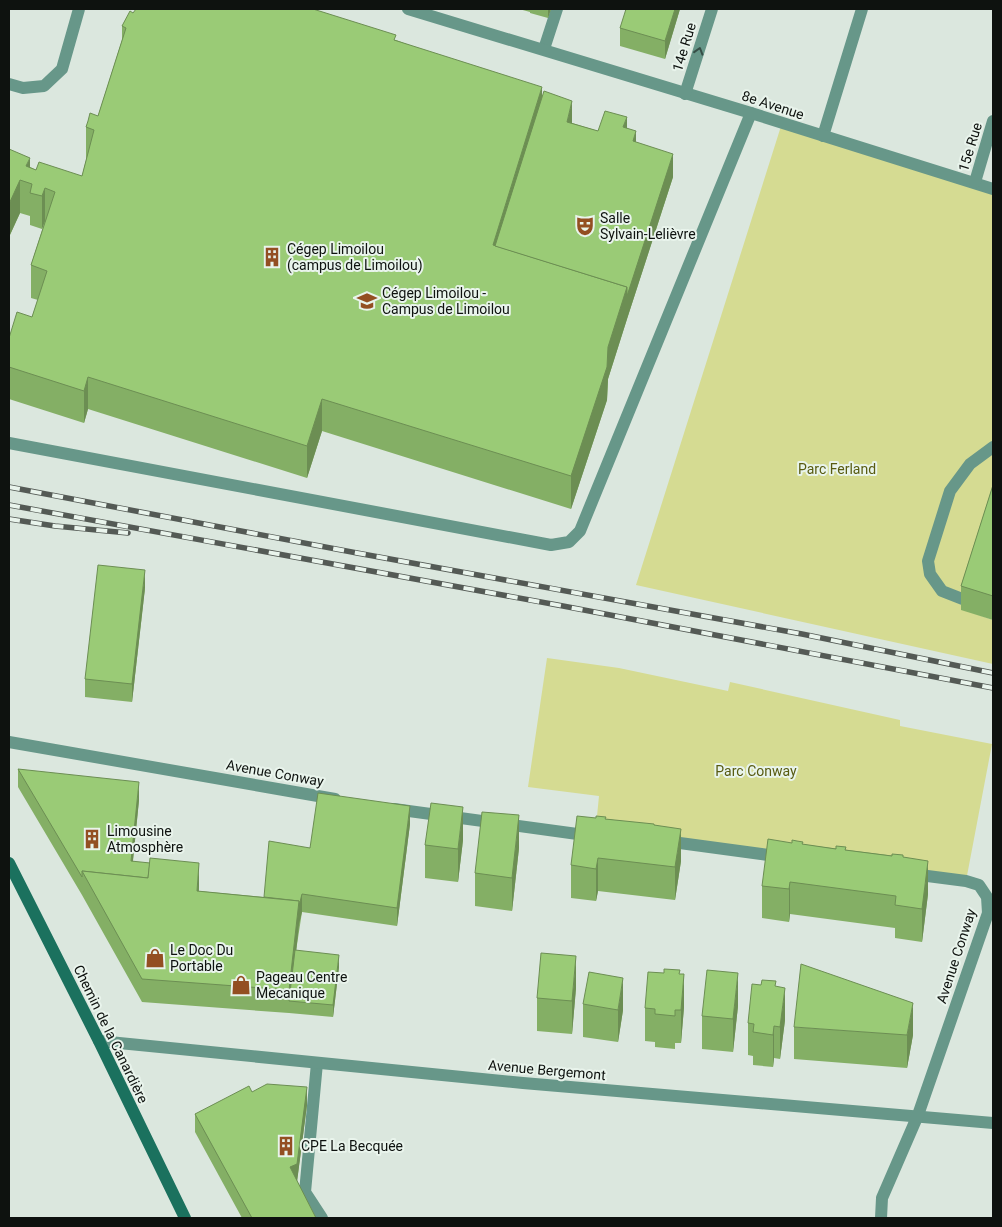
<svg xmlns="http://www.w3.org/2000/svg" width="1002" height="1227" font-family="Roboto,sans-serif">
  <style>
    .green { fill: #d5db92 }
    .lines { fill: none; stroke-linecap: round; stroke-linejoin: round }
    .lane { stroke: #679789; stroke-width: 12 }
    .street { stroke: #679789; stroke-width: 12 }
    .secondary { stroke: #1b715e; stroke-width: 12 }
    .rail-casing { stroke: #545a55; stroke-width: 5.5 }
    .rail { stroke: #e9f4ec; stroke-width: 4; stroke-dasharray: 11; stroke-linecap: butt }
    .wall { fill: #84af65 }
    .shaded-wall { fill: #6c8e53 }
    .building { fill: #9acb76; stroke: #6c8e53 }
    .oneway { stroke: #364e46 }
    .labels { text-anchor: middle; stroke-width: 4; stroke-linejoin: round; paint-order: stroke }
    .street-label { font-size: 14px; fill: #0e120f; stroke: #e9f4ec }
    .poi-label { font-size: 14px; fill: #0e120f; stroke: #e9f4ec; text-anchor: start }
    .park-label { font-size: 14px; fill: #585b11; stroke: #e9f4ec }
  </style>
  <rect width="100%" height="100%" fill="#dbe7de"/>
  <!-- green -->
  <g class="green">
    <polygon points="782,123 993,189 993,509 962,609 993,620 993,664 636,585"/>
    <polygon points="547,658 619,668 728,691 730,682 900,720 900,726 992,744 966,881 595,836 599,796 528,787"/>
  </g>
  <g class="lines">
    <!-- lane -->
    <g class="lane">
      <polyline points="544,49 557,9"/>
      <polyline points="823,136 862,9"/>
      <polyline points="9,443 551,545 569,542 580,531 751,113"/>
      <polyline points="965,600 942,591 930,574 928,561 950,491 970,464 993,447"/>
      <polyline points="317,1063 305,1192 322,1218"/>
    </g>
    <!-- street -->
    <g class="street">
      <polyline points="408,9 751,113 993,189"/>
      <polyline points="9,84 23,88 44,86 62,69 79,9"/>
      <polyline points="685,94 712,9"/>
      <polyline points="975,182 993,121"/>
      <polyline points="9,742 335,799"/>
      <polyline points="394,809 592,836"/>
      <polyline points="665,841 783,857"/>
      <polyline points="99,1041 523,1083 993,1123"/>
      <polyline points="881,1218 882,1198 918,1115 988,913 987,897 979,885 966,881 912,874"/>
    </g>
    <!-- secondary -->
    <polyline class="secondary" points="9,863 99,1041 185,1218"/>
    <defs>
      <g id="rail">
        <polyline points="9,487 357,553 802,634 993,673"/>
        <polyline points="9,505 563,606 993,688"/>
        <polyline points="9,519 55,526 128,533"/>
      </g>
    </defs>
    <!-- rail casing -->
    <use href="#rail" class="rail-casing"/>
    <!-- rail -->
    <use href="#rail" class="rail"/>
  </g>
  <!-- wall -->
  <g class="wall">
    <polygon points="519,9 551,9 548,18 530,13 530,12"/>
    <polygon points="680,9 665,59 620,46 620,28"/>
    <polygon points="133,13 396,40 542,96 572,123 598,131 627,128 636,142 673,177 627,319 608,379 607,400 571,509 322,431 307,478 88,409 84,423 9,399 9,338 32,317 38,300 31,298 31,265 45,221 42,229 30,225 30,216 20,213 9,237 9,149 30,167 36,170 82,176 86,160 86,127 98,116 122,40 122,26"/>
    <polygon points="993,485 993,620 961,610 961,586"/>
    <polygon points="145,588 132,702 85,697 85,679"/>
    <polygon points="18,769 139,800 133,861 199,886 199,891 264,897 310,848 410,824 397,926 302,912 296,951 339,967 333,1017 289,1013 142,1002 82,895 18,787"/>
    <polygon points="606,819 654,825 681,861 675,900 598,891 596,901 571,898 571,865"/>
    <polygon points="463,840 458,882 425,878 425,845"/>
    <polygon points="792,843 903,857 928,894 922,942 895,938 895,928 790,914 789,922 762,918 762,886"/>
    <polygon points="519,848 512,911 475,906 475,873"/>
    <polygon points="680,974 684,1007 681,1043 675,1043 675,1049 655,1047 655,1042 645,1041 645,1008"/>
    <polygon points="776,986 785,1020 780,1059 774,1058 773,1067 753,1065 753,1056 748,1055 748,1023"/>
    <polygon points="576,988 572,1034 537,1031 537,998"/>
    <polygon points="583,1004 623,1010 618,1042 583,1037"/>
    <polygon points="738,1006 733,1052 702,1049 702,1016"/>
    <polygon points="794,1027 913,1035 907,1068 794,1059"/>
    <polygon points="252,1092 307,1105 297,1181 316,1218 242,1218 195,1132 195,1114"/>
  </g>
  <!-- shaded-wall -->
  <g class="shaded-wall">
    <polygon points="548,9 551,9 548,18"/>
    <polygon points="675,9 680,9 665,59 665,41"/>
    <polygon points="542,87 542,119 499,256 493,245"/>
    <polygon points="572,101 572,124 567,122"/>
    <polygon points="627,117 627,140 623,127"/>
    <polygon points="636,131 636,155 633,141"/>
    <polygon points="673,154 673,177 627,319 608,379 607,400 571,509 571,476 608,347 627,287"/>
    <polygon points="30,158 30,183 26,166"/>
    <polygon points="20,180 20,213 9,237 9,204"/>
    <polygon points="45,188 45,221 42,229 42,196"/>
    <polygon points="88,377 88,409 84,423 84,391"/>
    <polygon points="322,399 322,431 307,478 307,446"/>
    <polygon points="145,570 145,588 132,702 132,684"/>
    <polygon points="139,782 139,800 131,879 131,861"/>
    <polygon points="410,806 410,824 397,926 397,908"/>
    <polygon points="463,807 463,840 458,882 458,849"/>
    <polygon points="519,815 519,848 512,911 512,878"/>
    <polygon points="681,829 681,861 675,900 675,867"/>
    <polygon points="598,858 598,891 596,901 596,869"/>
    <polygon points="928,861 928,894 922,942 922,909"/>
    <polygon points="199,863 199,886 197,915 197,891"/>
    <polygon points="790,882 790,914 789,922 789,889"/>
    <polygon points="302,894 302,912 299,924 299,906"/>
    <polygon points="299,901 299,924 291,1001 289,1001 289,990"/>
    <polygon points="339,955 339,967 333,1017 333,1005"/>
    <polygon points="576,956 576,988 572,1034 572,1001"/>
    <polygon points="738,973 738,1006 733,1052 733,1019"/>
    <polygon points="684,974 684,1007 681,1043 681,1010"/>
    <polygon points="623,978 623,1010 618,1042 618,1010"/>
    <polygon points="785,988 785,1020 780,1059 780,1027"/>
    <polygon points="913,1003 913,1035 907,1068 907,1035"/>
    <polygon points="774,1026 774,1058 773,1067 773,1035"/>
    <polygon points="307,1087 307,1105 297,1182 290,1167"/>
  </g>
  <!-- building -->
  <g class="building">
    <polygon points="136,9 313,9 396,35 394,40 542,87 493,245 627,287 608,347 607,367 571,476 322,399 307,446 88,377 84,391 9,367 9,338 17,312 32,317 47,271 31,265 55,192 45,188 42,196 30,193 32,184 20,180 9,204 9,149 30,158 26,166 36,170 39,162 82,176 94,130 86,127 88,121 90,113 98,116 126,28 122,26 130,11 133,13"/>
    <polygon points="626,9 675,9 665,41 620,28"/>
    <polygon points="544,91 572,101 567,122 598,131 605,111 627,117 623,127 636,131 633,141 673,154 627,296 627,287 495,246"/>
    <polygon points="993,485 993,596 961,586"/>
    <polygon points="98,565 145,570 132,684 85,679"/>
    <polygon points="18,769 139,782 131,861 150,863 148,878 82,871 82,877"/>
    <polygon points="318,793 410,806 397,908 302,894 299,906 299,901 264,897 269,841 310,848"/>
    <polygon points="431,803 463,807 458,849 425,845"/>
    <polygon points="482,812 519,815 512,878 475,873"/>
    <polygon points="577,816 596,818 596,816 606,817 605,819 654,824 654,825 681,829 675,867 598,858 596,869 571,865"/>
    <polygon points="768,839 792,843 792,840 797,841 803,842 802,844 836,849 836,846 846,847 845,850 892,856 892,854 903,855 903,857 928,861 922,909 895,905 896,896 790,882 789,889 762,886"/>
    <polygon points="150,858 199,863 197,891 299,901 289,990 142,979 82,871 148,878"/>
    <polygon points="295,950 339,955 333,1005 289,1001"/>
    <polygon points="541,953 576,956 572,1001 537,998"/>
    <polygon points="801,964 913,1003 907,1035 794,1027"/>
    <polygon points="664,969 680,970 679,974 684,974 681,1010 675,1010 675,1016 655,1014 655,1009 645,1008 648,972 664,973"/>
    <polygon points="707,970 738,973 733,1019 702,1016"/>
    <polygon points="589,972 623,978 618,1010 583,1004"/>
    <polygon points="762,980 776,981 775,986 785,988 780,1027 774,1026 773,1035 753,1032 754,1024 748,1023 752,984 761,985"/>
    <polygon points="267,1084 307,1087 297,1164 290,1167 316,1218 252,1218 195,1114 249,1086 252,1092"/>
  </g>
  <!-- one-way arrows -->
  <defs><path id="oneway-chevron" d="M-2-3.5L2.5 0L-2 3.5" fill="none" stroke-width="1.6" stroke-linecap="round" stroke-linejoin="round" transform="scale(1.25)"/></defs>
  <use class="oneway" href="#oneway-chevron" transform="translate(699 51) rotate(-73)"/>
  <!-- icons -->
  <defs>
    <symbol id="theatre-bare" viewBox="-9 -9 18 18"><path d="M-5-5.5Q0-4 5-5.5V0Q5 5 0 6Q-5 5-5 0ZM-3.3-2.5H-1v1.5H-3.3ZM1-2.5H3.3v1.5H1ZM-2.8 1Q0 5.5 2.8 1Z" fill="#934f22" stroke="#e9f4ec" stroke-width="2.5" paint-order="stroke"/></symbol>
    <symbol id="building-bare" viewBox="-9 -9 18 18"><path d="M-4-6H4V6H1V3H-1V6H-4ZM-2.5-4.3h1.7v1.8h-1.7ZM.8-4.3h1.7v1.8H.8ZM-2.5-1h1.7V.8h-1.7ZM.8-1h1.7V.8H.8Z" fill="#934f22" stroke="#e9f4ec" stroke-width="2.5" paint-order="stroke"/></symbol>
    <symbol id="university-bare" viewBox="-9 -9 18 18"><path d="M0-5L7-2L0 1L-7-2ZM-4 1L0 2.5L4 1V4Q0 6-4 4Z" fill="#934f22" stroke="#e9f4ec" stroke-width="2.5" paint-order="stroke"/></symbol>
    <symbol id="shop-bare" viewBox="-9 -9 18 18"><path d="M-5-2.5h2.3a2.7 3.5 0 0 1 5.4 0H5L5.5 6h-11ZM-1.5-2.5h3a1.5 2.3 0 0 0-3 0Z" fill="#934f22" stroke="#e9f4ec" stroke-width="2.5" paint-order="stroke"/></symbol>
  </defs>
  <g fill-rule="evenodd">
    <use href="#theatre-bare" x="571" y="212" width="28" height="28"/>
    <use href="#building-bare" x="258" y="243" width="28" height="28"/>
    <use href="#university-bare" x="353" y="287" width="28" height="28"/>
    <use href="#building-bare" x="78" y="825" width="28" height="28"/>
    <use href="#shop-bare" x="141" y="944" width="28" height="28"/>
    <use href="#shop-bare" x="227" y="971" width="28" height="28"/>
    <use href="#building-bare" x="272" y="1132" width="28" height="28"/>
  </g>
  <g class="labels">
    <!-- street labels -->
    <g class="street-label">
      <text transform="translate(684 47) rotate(-73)" y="5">14e Rue</text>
      <text transform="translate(773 105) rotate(18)" y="5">8e Avenue</text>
      <text transform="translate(970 147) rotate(-73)" y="5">15e Rue</text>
      <text transform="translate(275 773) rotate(10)" y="5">Avenue Conway</text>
      <text transform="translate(956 956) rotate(-72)" y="5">Avenue Conway</text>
      <text transform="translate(111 1034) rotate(64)" y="5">Chemin de la Canardière</text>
      <text transform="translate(547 1070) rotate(5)" y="5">Avenue Bergemont</text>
    </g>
    <!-- poi labels -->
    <g class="poi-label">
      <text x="600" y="223">Salle<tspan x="600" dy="16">Sylvain-Lelièvre</tspan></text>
      <text x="287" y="254">Cégep Limoilou<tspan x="287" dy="16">(campus de Limoilou)</tspan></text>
      <text x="382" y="298">Cégep Limoilou -<tspan x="382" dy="16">Campus de Limoilou</tspan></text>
      <text x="107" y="836">Limousine<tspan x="107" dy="16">Atmosphère</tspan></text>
      <text x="170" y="955">Le Doc Du<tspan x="170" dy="16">Portable</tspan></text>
      <text x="256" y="982">Pageau Centre<tspan x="256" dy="16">Mecanique</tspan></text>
      <text x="301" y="1151">CPE La Becquée</text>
    </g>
    <!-- park labels -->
    <g class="park-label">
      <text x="837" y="474">Parc Ferland</text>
      <text x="756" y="776">Parc Conway</text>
    </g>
  </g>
  <!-- border -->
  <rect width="1002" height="1227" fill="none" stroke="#0e120f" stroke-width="20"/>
</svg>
